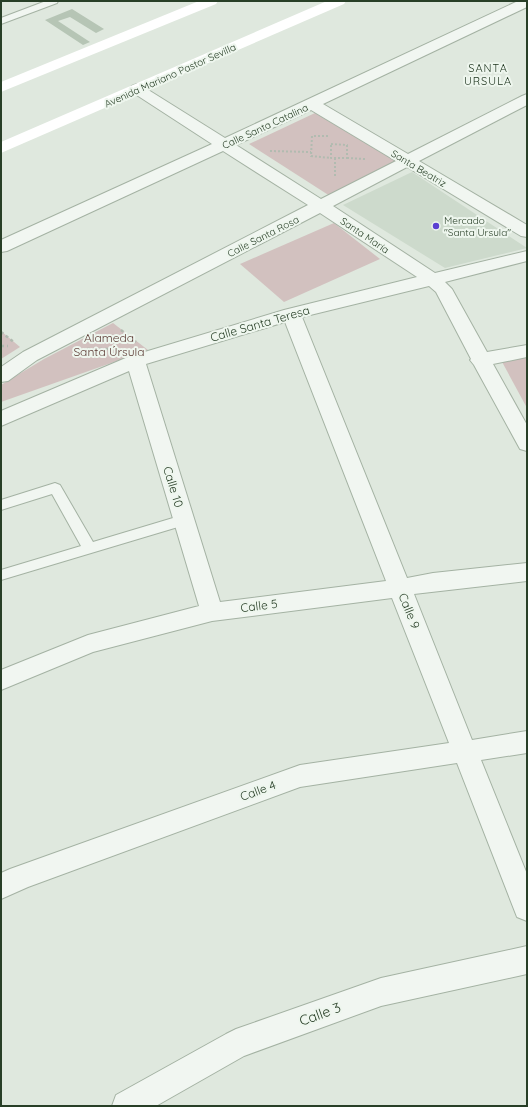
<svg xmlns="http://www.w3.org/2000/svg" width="528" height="1107" font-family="Quicksand,sans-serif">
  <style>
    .built { fill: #cddacc }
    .green { fill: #d2c1bf }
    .building { fill: #b6c5b5 }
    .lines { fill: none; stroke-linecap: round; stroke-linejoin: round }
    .lane-casing { stroke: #a4b2a3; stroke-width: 2 }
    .street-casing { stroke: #a4b2a3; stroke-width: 2 }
    .path-far1 { stroke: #b1bbb0; stroke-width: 2; stroke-dasharray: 2 2; stroke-linecap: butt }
    .path { stroke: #b1bbb0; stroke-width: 2.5; stroke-dasharray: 3 3; stroke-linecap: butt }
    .lane { fill: #f1f6f1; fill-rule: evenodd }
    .street { fill: #f1f6f1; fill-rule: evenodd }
    .secondary { fill: #fff; fill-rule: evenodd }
    .poi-dot { fill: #5a3fd1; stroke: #eef6ee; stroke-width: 1.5 }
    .labels { text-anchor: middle; stroke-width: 4; stroke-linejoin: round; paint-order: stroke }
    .far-street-label { font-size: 10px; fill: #283f27; stroke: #eef6ee }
    .far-poi-label { font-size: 10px; fill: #283f27; stroke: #eef6ee; text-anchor: start }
    .far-neighbourhood-label { font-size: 11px; letter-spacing: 1px; fill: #193019; stroke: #eef6ee }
    .street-label { font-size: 12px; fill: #283f27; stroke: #eef6ee }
    .park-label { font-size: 12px; fill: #5b3a34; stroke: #eef6ee }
    .near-street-label { font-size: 14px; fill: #283f27; stroke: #eef6ee }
  </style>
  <rect width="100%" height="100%" fill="#dfe8de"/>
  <!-- built -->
  <polygon class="built" points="412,172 527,248 445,268 343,205"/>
  <!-- green -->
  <g class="green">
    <polygon points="315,113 397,162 330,196 249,144"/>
    <polygon points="334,223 380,259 284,302 240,264"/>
    <polygon points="113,323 148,350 1,402 1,385 44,359"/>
    <polygon points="1,331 20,347 1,359"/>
    <polygon points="527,356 527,408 501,360"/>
  </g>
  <!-- building -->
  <polygon class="building" points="72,9 104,29 96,33 70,17 58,21 90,42 83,45 45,20"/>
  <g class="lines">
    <defs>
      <g id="lane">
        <polygon points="46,1 58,1 57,3 1,24 1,18"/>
        <polygon points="55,483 60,485 93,542 183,515 188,516 190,520 188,524 1,580 1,570 81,546 52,494 1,510 1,500"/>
      </g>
      <g id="street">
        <path d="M518 1H527V7L323 104 408 154 522 96 527 94V105L419 161 527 225V237L521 236 407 167 333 206 435 273 527 251V261L445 282 452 289 487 352 527 345V357L493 364 527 425V451L520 449 474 365 470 360 471 359 436 292 429 286 302 317 407 578 433 573 527 563V581L414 594 472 740 527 731V753L481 760 527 874V921L517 917 457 763 300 787 28 887 1 899V873L10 869 300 765 449 743 392 598 212 621 93 652 1 690V670L88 635 199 606 129 371 1 426V411L128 357 284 310 417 277 320 213 37 360 8 381 1 382V367L23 352 308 205 223 151 7 251 1 252V240L212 144 132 92 129 89 132 86 137 84 142 86 225 138ZM311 110 396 161 321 199 236 145ZM285 322 386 581 220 602 146 364Z"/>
        <polygon points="527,946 527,974 381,1006 244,1056 156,1106 112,1106 116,1095 226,1034 236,1029 381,978"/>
      </g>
    </defs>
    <!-- lane casing -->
    <use href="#lane" class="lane-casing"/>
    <!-- street casing -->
    <use href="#street" class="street-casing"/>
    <!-- path-far1 -->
    <g class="path-far1">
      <polyline points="328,136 312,136 311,156 331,158"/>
      <polygon points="331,144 347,145 347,158 331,158"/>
      <polyline points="270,151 311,152"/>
      <polyline points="335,158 335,177"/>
      <polyline points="347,158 365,159"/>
    </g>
    <!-- path -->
    <g class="path">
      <polyline points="121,330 136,342"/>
      <polyline points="1,332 15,343"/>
      <polyline points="1,346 8,346"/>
      <polyline points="87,349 110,349"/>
    </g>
    <!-- lane -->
    <use href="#lane" class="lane"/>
    <!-- street -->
    <use href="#street" class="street"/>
    <!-- secondary -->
    <g class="secondary">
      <polygon points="199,1 218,1 216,4 1,92 1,82"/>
      <polygon points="327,1 346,1 344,4 1,153 1,142"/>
    </g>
  </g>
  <!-- markers -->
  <circle class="poi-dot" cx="436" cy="226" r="4"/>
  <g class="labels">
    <!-- far-street labels -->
    <g class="far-street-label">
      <text transform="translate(170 75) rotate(-24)" y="4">Avenida Mariano Pastor Sevilla</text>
      <text transform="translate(265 126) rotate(-25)" y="4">Calle Santa Catalina</text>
      <text transform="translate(419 168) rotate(31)" y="4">Santa Beatriz</text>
      <text transform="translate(365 235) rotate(34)" y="4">Santa María</text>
      <text transform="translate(263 236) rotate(-27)" y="4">Calle Santa Rosa</text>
    </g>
    <!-- far-poi labels -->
    <g class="far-poi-label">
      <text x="444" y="224">Mercado<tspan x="444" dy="12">"Santa Ursula"</tspan></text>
    </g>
    <!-- far-neighbourhood labels -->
    <g class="far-neighbourhood-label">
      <text x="488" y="72">SANTA<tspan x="488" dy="13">URSULA</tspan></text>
    </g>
    <!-- street labels -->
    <g class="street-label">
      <text transform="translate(260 324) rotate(-16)" y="4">Calle Santa Teresa</text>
      <text transform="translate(173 487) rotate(73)" y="4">Calle 10</text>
      <text transform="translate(259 606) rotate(-7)" y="4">Calle 5</text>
      <text transform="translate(409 611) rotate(68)" y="4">Calle 9</text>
      <text transform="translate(258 791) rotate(-20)" y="4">Calle 4</text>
    </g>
    <!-- park labels -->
    <g class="park-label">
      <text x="109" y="342">Alameda<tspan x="109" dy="14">Santa Úrsula</tspan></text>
    </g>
    <!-- near-street labels -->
    <g class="near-street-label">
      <text transform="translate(320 1014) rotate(-20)" y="5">Calle 3</text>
    </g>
  </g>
  <!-- border -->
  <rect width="528" height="1107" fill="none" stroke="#283f27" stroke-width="4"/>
</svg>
